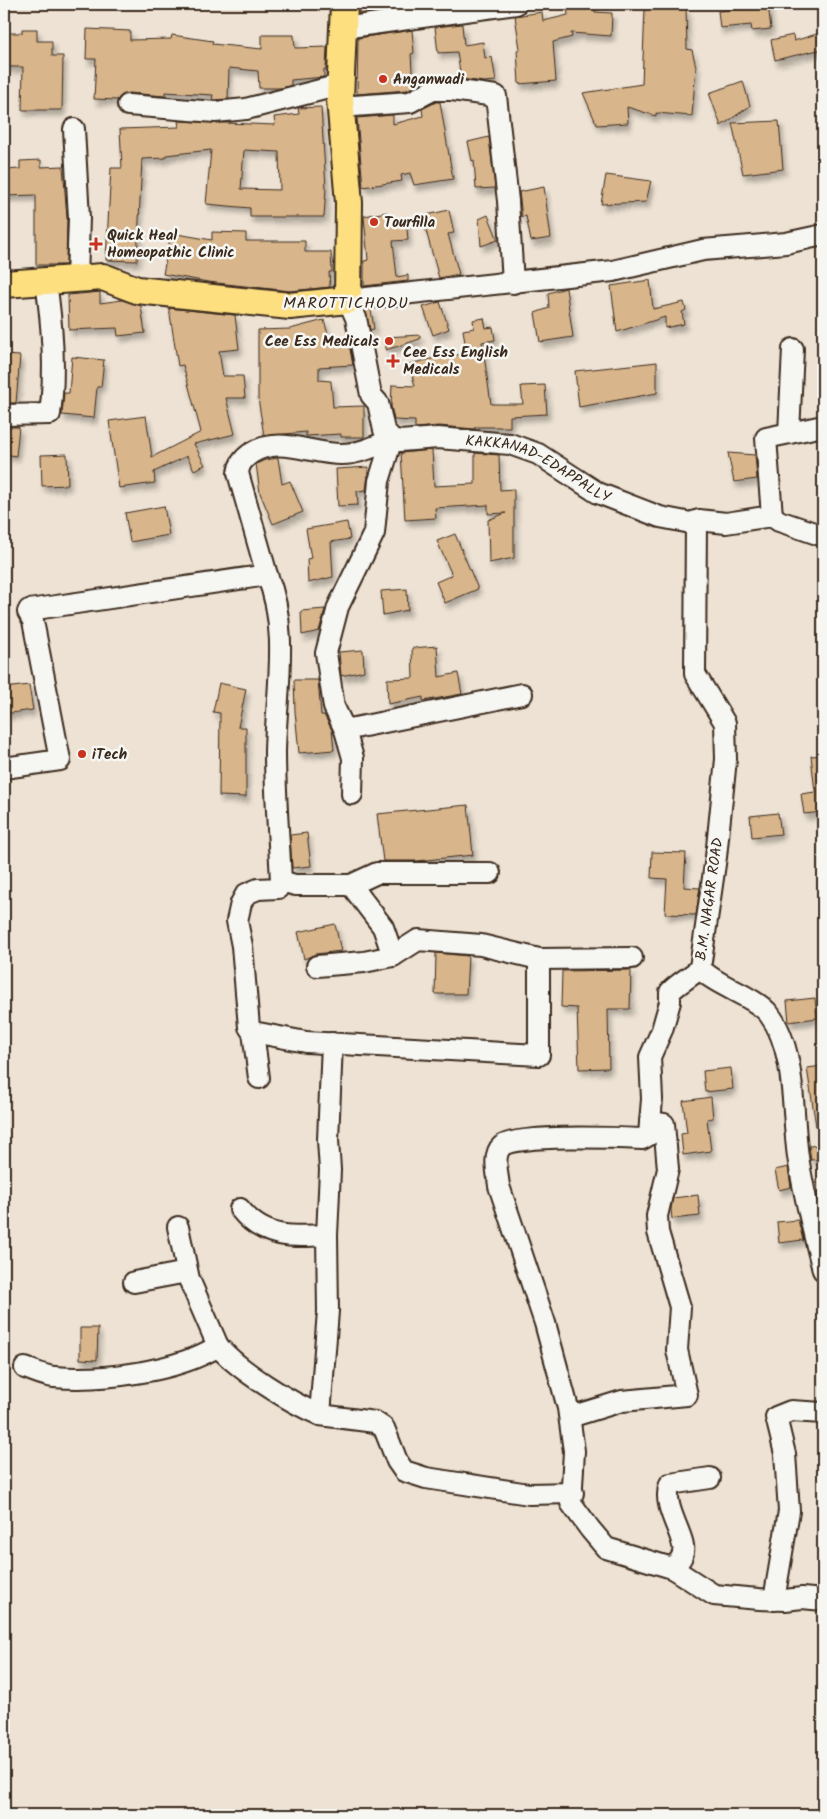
<svg xmlns="http://www.w3.org/2000/svg" width="827" height="1819" font-family="Kalam,sans-serif">
  <style>
    .lines { fill: none; stroke-linecap: round; stroke-linejoin: round }
    .canal { stroke: #88c8e9; stroke-width: 15 }
    .building { fill: #d8b58a; stroke: #3b2a1e; fill-rule: evenodd; filter: url(#shadow) }
    .minor-casing { stroke: #3b2a1e; stroke-width: 24 }
    .major-casing { stroke: #3b2a1e; stroke-width: 30 }
    .minor { stroke: #f6f6f2; stroke-width: 20 }
    .major { stroke: #fddf80; stroke-width: 26 }
    .poi-dot { fill: #c8321e; stroke: #f6f6f2; stroke-width: 2 }
    .labels { text-anchor: middle; stroke-width: 5; stroke-linejoin: round; paint-order: stroke }
    .poi-label { font-size: 15px; font-weight: bold; fill: #3b2a1e; stroke: #f6f6f2; text-anchor: start }
    .street-label { font-size: 15px; fill: #3b2a1e; stroke: #f6f6f2 }
    .neighbourhood-label { font-size: 16px; letter-spacing: 1px; fill: #3b2a1e; stroke: #f6f6f2 }
  </style>
  <defs>
    <filter id="shadow"><feDropShadow dx="3" dy="5.5" stdDeviation="2.5" flood-color="#0004"/></filter>
  </defs>
  <rect width="100%" height="100%" fill="#ede2d3"/>
  <filter id="ink" filterUnits="userSpaceOnUse"><feTurbulence type="fractalNoise" baseFrequency=".02" numOctaves="2"/><feDisplacementMap in="SourceGraphic" scale="10" xChannelSelector="R" yChannelSelector="G"/><feConvolveMatrix kernelMatrix="1 2 1 2 8 2 1 2 1" color-interpolation-filters="sRGB"/></filter>
  <g filter="url(#ink)">
    <g class="lines">
      <!-- canal -->
      <polyline class="canal" points="4,1813 5,1815"/>
    </g>
    <!-- building -->
    <g class="building">
      <polygon points="374,4 431,4 359,14 359,6"/>
      <polygon points="567,4 594,4 595,12 612,13 611,36 571,33 572,37 553,42 556,81 519,84 517,50 520,49 515,16 542,12 543,21 568,15"/>
      <polygon points="768,4 771,29 752,31 751,25 720,28 718,11 749,8 749,6"/>
      <polygon points="645,8 686,8 687,49 692,50 696,67 692,116 656,113 656,116 627,107 628,123 597,125 583,93 642,84"/>
      <polygon points="462,24 464,45 483,42 485,58 492,57 496,81 484,82 461,79 457,52 438,53 435,27"/>
      <polygon points="22,29 37,29 37,41 52,41 52,56 63,56 62,110 22,110 23,67 4,67 4,33 22,33"/>
      <polygon points="87,29 130,31 130,40 171,39 172,35 213,41 212,44 262,49 262,35 294,35 295,48 327,47 326,69 324,69 324,77 291,80 291,85 282,88 259,88 258,71 229,68 228,99 212,100 213,95 165,92 165,96 129,93 122,95 118,100 94,99 96,59 86,59"/>
      <polygon points="412,30 414,53 411,54 413,87 407,90 357,94 358,38"/>
      <polygon points="823,32 823,49 775,60 771,40 793,35 794,41"/>
      <polygon points="743,81 750,106 721,126 709,93"/>
      <polygon points="436,102 440,102 453,179 414,185 410,173 401,175 402,181 363,187 357,118 393,115 393,124 423,116 422,109"/>
      <path d="M321 107 326 188 324 217H250V208L206 204 211 150 166 155V158L142 159 137 261 106 260 111 168H122L120 129 179 127 178 121 275 125 274 117 299 114 298 108ZM244 150 279 152 280 190 241 189Z"/>
      <polygon points="779,121 783,169 743,174 732,123"/>
      <polygon points="489,137 495,188 476,189 474,160 472,161 468,142"/>
      <polygon points="41,160 41,167 63,166 67,218 66,265 36,265 36,195 4,196 4,170 20,169 20,161"/>
      <polygon points="606,175 651,181 646,202 601,204"/>
      <polygon points="544,187 551,238 531,241 526,216 522,217 519,192"/>
      <polygon points="449,210 454,233 448,234 459,274 439,278 422,216"/>
      <polygon points="387,212 388,219 406,217 408,240 393,241 397,277 408,275 408,281 364,286 364,261 368,260 364,216"/>
      <polygon points="488,215 498,240 481,246 479,219"/>
      <polygon points="212,232 246,233 246,241 305,241 305,252 331,252 332,272 329,272 330,287 290,291 208,282 163,274 171,233 212,240"/>
      <polygon points="650,280 653,309 684,302 686,310 682,312 684,324 665,328 665,317 617,332 611,286"/>
      <polygon points="566,288 573,337 540,342 535,313 549,308 548,293"/>
      <polygon points="100,292 100,303 122,300 141,306 145,333 118,336 117,328 69,330 68,295"/>
      <polygon points="440,302 449,329 433,335 423,307"/>
      <polygon points="169,308 235,315 239,349 219,351 223,376 243,376 245,398 226,398 235,434 194,444 205,465 194,470 187,456 154,472 155,483 119,488 109,421 146,416 152,457 201,432 183,365 178,366"/>
      <polygon points="371,309 374,329 370,330 365,310"/>
      <polygon points="484,318 486,328 493,327 495,340 482,342 491,404 523,404 521,386 545,385 547,414 510,416 510,427 475,427 475,429 439,426 415,428 415,421 394,420 391,406 392,385 415,386 409,364 435,358 435,355 467,355 463,330 474,328 473,320"/>
      <polygon points="324,320 331,345 349,344 353,365 319,367 319,380 331,381 333,407 364,406 364,437 341,437 341,434 306,436 306,432 264,436 258,398 258,330 290,329"/>
      <polygon points="420,335 420,339 386,350 386,337"/>
      <polygon points="4,355 20,356 16,403 4,403"/>
      <polygon points="72,357 104,360 101,387 97,387 94,418 62,415 64,393 69,393"/>
      <polygon points="657,362 657,393 579,407 575,371"/>
      <polygon points="4,427 19,427 16,456 4,454"/>
      <polygon points="432,450 434,486 475,484 475,453 499,455 500,490 514,489 514,558 489,563 488,520 506,513 488,514 488,505 435,508 436,518 405,520 401,453"/>
      <polygon points="728,453 755,455 757,479 734,482"/>
      <polygon points="67,454 68,485 42,486 41,455"/>
      <polygon points="278,458 282,484 290,481 303,512 273,524 260,493 256,464 265,460"/>
      <polygon points="369,467 366,490 357,491 358,505 338,506 336,469"/>
      <polygon points="164,506 169,535 130,542 125,513"/>
      <polygon points="347,522 350,539 331,542 333,577 308,583 307,559 311,558 306,529"/>
      <polygon points="455,534 478,589 445,603 436,582 452,575 437,541"/>
      <polygon points="407,589 408,610 383,615 381,591"/>
      <polygon points="325,609 319,631 302,635 301,611"/>
      <polygon points="437,646 439,677 458,673 462,694 423,701 423,697 388,704 387,679 413,678 412,648"/>
      <polygon points="363,650 364,671 341,676 339,652"/>
      <polygon points="294,680 318,680 321,715 324,715 332,730 334,750 299,753 295,711"/>
      <polygon points="219,683 246,689 238,727 246,727 246,797 219,796 220,713 213,712"/>
      <polygon points="29,685 33,710 4,714 4,688"/>
      <polygon points="823,755 823,812 804,814 801,794 815,792 811,756"/>
      <polygon points="468,805 473,855 417,861 383,861 377,814"/>
      <polygon points="778,813 781,834 752,837 750,816"/>
      <polygon points="307,833 311,866 292,868 290,835"/>
      <polygon points="652,852 686,853 684,887 700,888 696,915 665,914 667,879 651,878"/>
      <polygon points="335,924 341,951 316,954 304,959 298,932"/>
      <polygon points="436,953 468,956 466,994 435,994"/>
      <polygon points="631,970 630,1009 608,1009 609,1068 579,1069 577,1008 561,1007 562,971"/>
      <polygon points="815,998 817,1018 789,1022 787,1001"/>
      <polygon points="823,1066 823,1126 816,1126 807,1068"/>
      <polygon points="731,1068 733,1089 705,1092 703,1071"/>
      <polygon points="711,1097 713,1118 707,1119 711,1151 683,1155 681,1134 687,1133 683,1101"/>
      <polygon points="822,1145 823,1159 811,1160 809,1146"/>
      <polygon points="788,1167 791,1187 779,1190 775,1170"/>
      <polygon points="698,1195 700,1216 672,1219 671,1209 673,1198"/>
      <polygon points="798,1220 803,1240 779,1243 777,1222"/>
      <polygon points="80,1328 98,1328 97,1360 80,1359"/>
    </g>
    <g class="lines">
      <defs>
        <g id="minor">
          <polyline points="343,28 516,4"/>
          <polyline points="128,105 215,112 246,109 340,85"/>
          <polyline points="340,107 410,102 433,90 452,90 496,96 508,201 513,283"/>
          <polyline points="74,129 79,218 77,279"/>
          <path id="s1" d="M823 235 786 243 703 250 613 271 348 300 356 318 371 395 378 403 384 430 392 439 400 441 438 438 510 444 538 454 598 493 660 517 691 523 699 520 726 523 772 516 779 521 823 536"/>
          <path d="M4 415 50 414C56 370 52 325 46 281"/>
          <polyline points="789,433 793,349"/>
          <polyline points="772,516 766,438 823,426"/>
          <path d="M696 521 695 674 725 723 726 759 716 857 700 968C715 986 755 996 769 1014 798 1052 791 1118 799 1163 805 1199 814 1235 823 1270"/>
          <path d="M267 575C290 630 276 693 275 752 275 795 279 838 281 881L278 888 258 889 246 894 241 903 237 921 242 946 249 1027 253 1032 306 1042 539 1055V959"/>
          <polyline points="345,730 522,694"/>
          <path d="M4 768 60 760 33 621 28 612 29 610 267 575 238 473C239 464 243 459 250 454 278 435 310 454 341 454 359 454 376 446 392 439L379 481 374 533 338 607 326 653 334 707 345 730 353 758 352 794"/>
          <polyline points="281,881 295,885 351,885 383,927 393,956"/>
          <polyline points="351,885 377,873 490,873"/>
          <polyline points="317,966 364,962 393,956 418,940 481,945 539,959 632,958"/>
          <path d="M700 968C690 978 679 982 670 992V1002L662 1030 650 1057 652 1099 649 1135 642 1139C620 1138 514 1134 502 1146 492 1155 498 1175 499 1186L545 1323 568 1408 574 1451 571 1503 590 1529 606 1548 672 1568 714 1595 759 1599 785 1600 802 1598 823 1600"/>
          <polyline points="253,1032 259,1078"/>
          <polyline points="332,1043 328,1140 330,1170 327,1235 328,1311 320,1415 375,1422 384,1428 397,1461 404,1471 426,1478 529,1494 573,1493"/>
          <path d="M240 1209C263 1239 293 1237 327 1235"/>
          <polyline points="178,1227 189,1279 218,1346"/>
          <polyline points="134,1282 187,1272"/>
          <path d="M25 1368C34 1371 44 1376 54 1377 101 1381 177 1372 218 1346 238 1370 291 1403 320 1415"/>
          <polyline points="570,1417 622,1401 687,1395 677,1350 680,1307 658,1232 657,1216 668,1169 664,1124 650,1122"/>
          <path d="M672 1568C675 1565 681 1560 682 1556 690 1540 660 1508 670 1484L710 1478"/>
          <polyline points="774,1600 789,1511 785,1454 776,1417 791,1411 823,1413"/>
        </g>
        <polyline id="major" points="4,284 103,277 137,290 290,306 348,300 349,203 340,99 344,4"/>
      </defs>
      <!-- minor casing -->
      <use href="#minor" class="minor-casing"/>
      <!-- major casing -->
      <use href="#major" class="major-casing"/>
      <!-- minor -->
      <use href="#minor" class="minor"/>
      <!-- major -->
      <use href="#major" class="major"/>
    </g>
  </g>
  <!-- markers -->
  <g class="poi-dot">
    <circle cx="383" cy="79" r="5"/>
    <circle cx="374" cy="222" r="5"/>
    <path d="M93.5 236.5h5v5h5v5h-5v5h-5v-5h-5v-5h5z"/>
    <circle cx="389" cy="341" r="5"/>
    <path d="M390.5 353.5h5v5h5v5h-5v5h-5v-5h-5v-5h5z"/>
    <circle cx="82" cy="754" r="5"/>
  </g>
  <g class="labels">
    <!-- poi labels -->
    <g class="poi-label">
      <text x="393" y="84">Anganwadi</text>
      <text x="384" y="227">Tourfilla</text>
      <text x="107" y="240">Quick Heal<tspan x="107" dy="17">Homeopathic Clinic</tspan></text>
      <text x="379" y="346" text-anchor="end">Cee Ess Medicals</text>
      <text x="403" y="357">Cee Ess English<tspan x="403" dy="17">Medicals</tspan></text>
      <text x="92" y="759">iTech</text>
    </g>
    <!-- street labels -->
    <g class="street-label">
      <text dy="5" stroke="none"><textPath href="#s1" startOffset="782">KAKKANAD-EDAPPALLY</textPath></text>
      <text transform="translate(709 899) rotate(-82)" y="5">B.M. NAGAR ROAD</text>
    </g>
    <!-- neighbourhood labels -->
    <g class="neighbourhood-label">
      <text x="346" y="308">MAROTTICHODU</text>
    </g>
  </g>
  <!-- margin -->
  <rect width="827" height="1819" fill="none" stroke="#f6f6f2" stroke-width="20"/>
  <rect x="10" y="10" width="807" height="1799" fill="none" stroke="#3b2a1e" stroke-width="2" filter="url(#ink)"/>
</svg>
